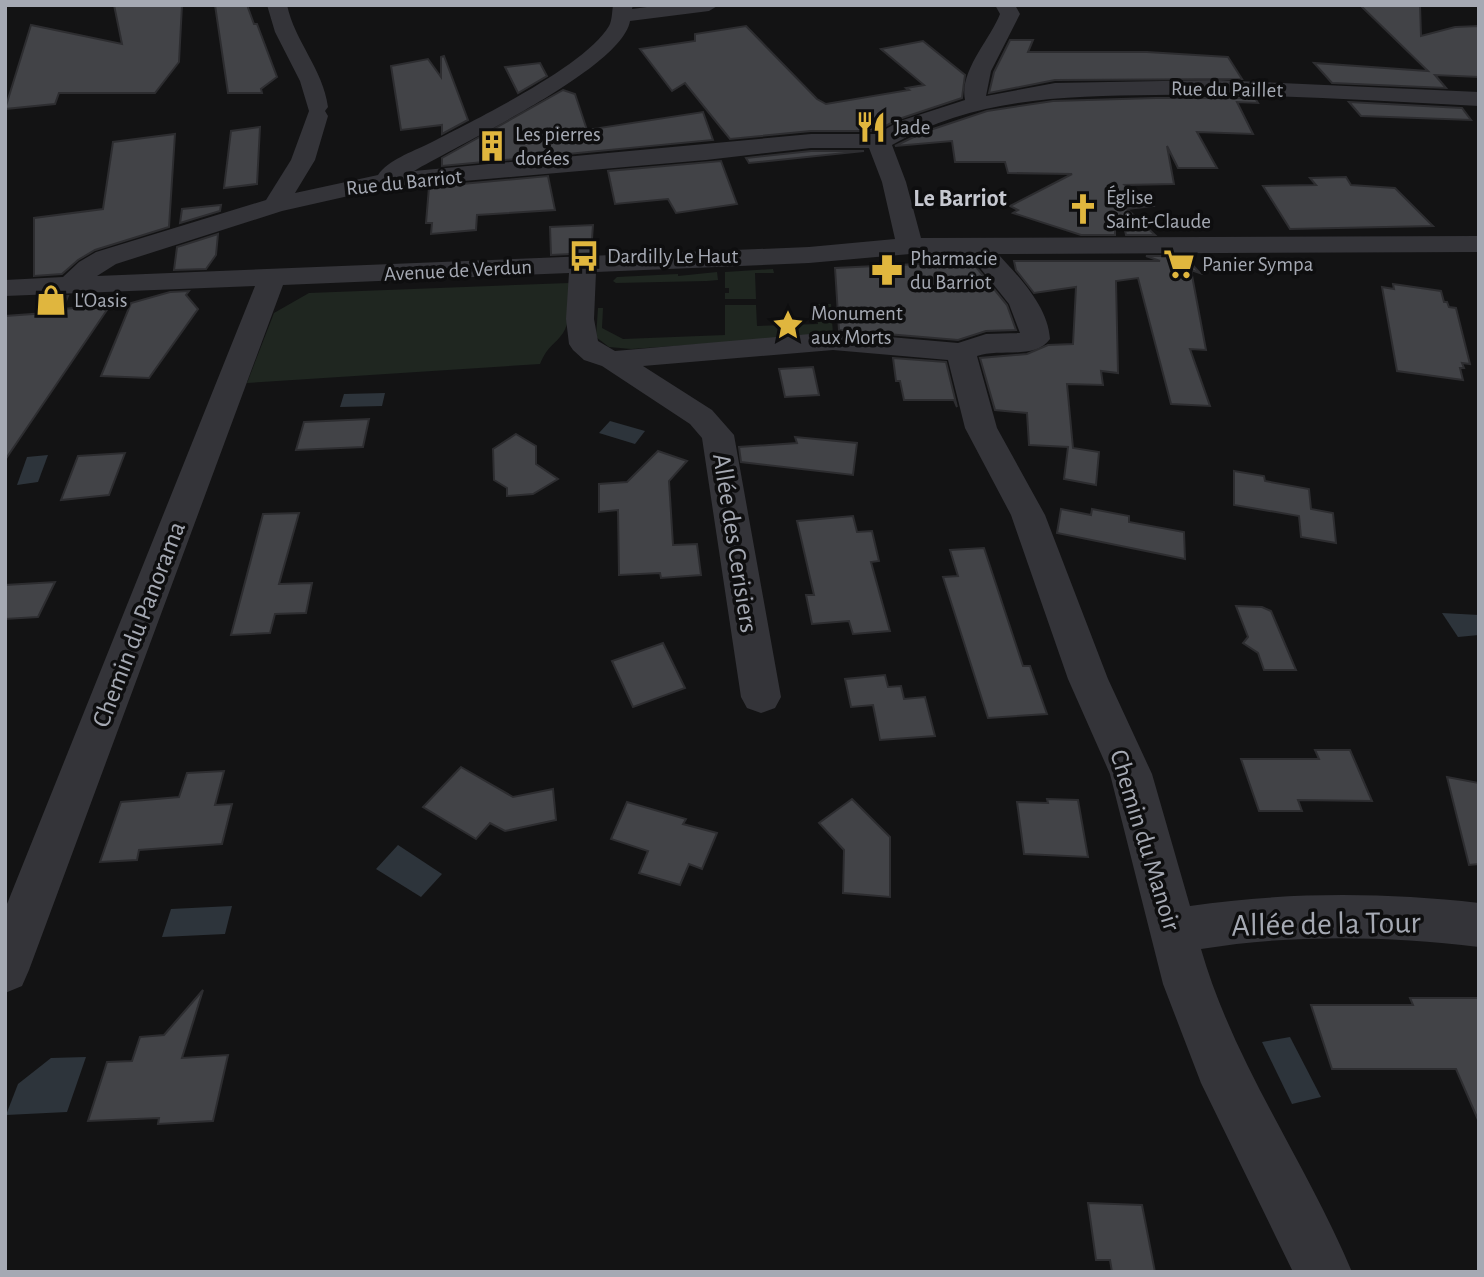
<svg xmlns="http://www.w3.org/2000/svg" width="1484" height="1277" font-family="'Alegreya Sans',sans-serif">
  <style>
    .green { fill: #1f2620 }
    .water { fill: #2d343b }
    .building { fill: #424347; stroke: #2d2d30; stroke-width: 2 }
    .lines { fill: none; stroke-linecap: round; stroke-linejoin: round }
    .minor { fill: #343439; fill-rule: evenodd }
    .labels { text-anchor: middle; stroke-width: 7; stroke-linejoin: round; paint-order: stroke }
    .far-street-label { font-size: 21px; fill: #a5a9b3; stroke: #0e0e0f }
    .far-poi-label { font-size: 21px; fill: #a5a9b3; stroke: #0e0e0f; text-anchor: start }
    .far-quarter-label { font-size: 24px; font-weight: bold; fill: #c6c8d0; stroke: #0e0e0f }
    .street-label { font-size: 26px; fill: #a5a9b3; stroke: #0e0e0f }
    .near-street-label { font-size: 32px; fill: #a5a9b3; stroke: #0e0e0f }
  </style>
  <rect width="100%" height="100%" fill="#131314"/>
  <!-- green -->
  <g class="green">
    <polygon points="773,269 774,273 755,273 756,299 725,299 725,293 729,293 729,288 725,288 725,272"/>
    <polygon points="717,272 718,280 707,281 616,283 613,281 617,277 678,274 678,276"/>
    <path d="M569 283C569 298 572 319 563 333 554 346 548 345 540 364L247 383 274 313 309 293Z"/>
    <polygon points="816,304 831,304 833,335 631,349 609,347 596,337 598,308 603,308 602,328 623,339 725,335 725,305 756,305 757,326 818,324"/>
  </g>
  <!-- water -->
  <g class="water">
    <polygon points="385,393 382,406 340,407 344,394"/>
    <polygon points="610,421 645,431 635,444 599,433"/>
    <polygon points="48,455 38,482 17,485 27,457"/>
    <polygon points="1442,613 1479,615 1479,635 1458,637"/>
    <polygon points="398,845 442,874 421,897 376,869"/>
    <polygon points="232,906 225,934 162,937 171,909"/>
    <polygon points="1290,1037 1321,1097 1292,1104 1262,1042"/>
    <polygon points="86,1057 67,1112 6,1115 18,1084 51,1058"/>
  </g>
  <!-- building -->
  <g class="building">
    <polygon points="114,5 182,5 179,62 155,93 59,93 55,104 5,109 31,25 122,44"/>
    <polygon points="215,5 247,5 254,24 257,24 277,77 261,89 262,93 228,93"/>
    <polygon points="1360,5 1420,5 1421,36 1455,27 1479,26 1479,77 1435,75 1446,88 1332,83 1314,63 1428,71"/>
    <polygon points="746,26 817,99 826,104 909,90 906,88 924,85 881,49 923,41 965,75 962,98 899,119 876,131 811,131 730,139 685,83 672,91 640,49 695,41 695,34"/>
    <polygon points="1010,40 1033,40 1028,52 1147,52 1228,57 1242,79 1055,80 989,93 994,72"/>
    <polygon points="444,56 468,120 442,134 442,125 401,130 391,66 428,59 441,77 441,57"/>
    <polygon points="540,63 547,76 518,93 505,67"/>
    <polygon points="563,90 575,94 587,130 703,112 713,140 442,166 442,158"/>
    <polygon points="1155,98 1255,98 1258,103 1237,102 1253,134 1197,132 1217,168 1178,168 1167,146 1174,184 1125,185 1153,206 1127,209 1155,235 1126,235 1123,221 1115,222 1115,235 1081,235 1013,213 1018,210 1010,206 1072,174 1008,173 1005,162 955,162 952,141 895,146 924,132 987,111 1053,101"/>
    <polygon points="1349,102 1462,108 1471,120 1361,116"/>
    <polygon points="260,127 257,184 224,188 231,131"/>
    <polygon points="175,134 169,227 95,250 78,260 62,274 34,276 34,218 103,209 113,142"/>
    <polygon points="811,151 864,151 749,163 746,158"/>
    <polygon points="721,161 737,204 676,213 668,199 615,204 608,171"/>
    <polygon points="548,176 555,210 477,215 476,230 431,234 432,223 426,223 429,187"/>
    <polygon points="1346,177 1351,185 1395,188 1433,226 1290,229 1263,186 1316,185 1310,178"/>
    <polygon points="221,205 220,211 180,223 182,209"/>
    <polygon points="593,225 591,253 551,255 550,227"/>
    <polygon points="218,234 216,255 206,269 174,270 177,247"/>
    <polygon points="1146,256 1180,256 1189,261 1200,273 1191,270 1206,350 1190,349 1210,406 1171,404 1138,278 1116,281 1118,373 1101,371 1103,385 1067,384 1073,448 1099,452 1096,485 1064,479 1068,447 1029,445 1027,413 995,410 980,358 1027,354 1048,345 1073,344 1076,287 1034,293 1016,270 1014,261 1160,261"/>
    <polygon points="963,257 977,268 1007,305 1016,330 986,331 958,340 839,330 835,268 939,263"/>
    <polygon points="1393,284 1441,291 1444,302 1447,302 1449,307 1456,308 1470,364 1462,363 1464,368 1460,368 1463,380 1397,371 1382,287 1394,289"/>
    <polygon points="189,291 186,295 198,309 149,378 101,376 131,303 170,292"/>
    <polygon points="68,296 63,309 111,304 5,460 5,316 46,313 39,297"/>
    <polygon points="893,358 946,362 957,407 954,400 904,400 900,381 896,381"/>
    <polygon points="813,367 819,395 785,397 779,369"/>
    <polygon points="369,419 363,447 296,450 304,422"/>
    <polygon points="516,434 536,446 536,464 558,479 533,494 507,496 507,488 494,480 493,449"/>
    <polygon points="795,437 857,443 853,475 741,462 739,447 797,443"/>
    <polygon points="658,451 687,461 669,481 673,545 697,544 701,575 661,578 660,573 619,575 618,510 599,512 599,484 627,482"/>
    <polygon points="125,453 109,495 61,500 78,456"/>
    <polygon points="1234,471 1264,476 1265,481 1309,489 1311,509 1333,513 1336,543 1301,537 1299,516 1234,505"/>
    <polygon points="1061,509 1091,515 1092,509 1129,516 1129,522 1184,532 1185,559 1057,533"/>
    <polygon points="299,513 279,584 312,583 306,613 275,614 270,633 231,635 263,514"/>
    <polygon points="853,516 857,532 872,531 879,561 871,562 890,631 853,634 849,621 812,624 806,595 814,595 797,521"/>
    <polygon points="984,548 1023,666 1030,666 1047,714 988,718 943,577 958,576 950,550"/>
    <polygon points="55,582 38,617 5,619 5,585"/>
    <polygon points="1236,606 1262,607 1271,611 1296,670 1264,670 1258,653 1243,643 1248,637"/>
    <polygon points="663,643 685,688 633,707 612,661"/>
    <polygon points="885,675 888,687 901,686 904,699 925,697 935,736 880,740 873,705 851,707 845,679"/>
    <polygon points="1315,750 1350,750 1372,801 1298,800 1302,811 1259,811 1241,759 1319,759"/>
    <polygon points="461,767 513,797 553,789 556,820 505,831 490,823 476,839 423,807"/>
    <polygon points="224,771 215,805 232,804 222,844 139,850 137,860 100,862 121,802 179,797 187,773"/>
    <polygon points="1447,777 1479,783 1479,864 1469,865"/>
    <polygon points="852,799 890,837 890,897 843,893 844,850 819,823"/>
    <polygon points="1047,799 1078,800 1088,857 1024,854 1017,802 1048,803"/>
    <polygon points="627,802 686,819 683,824 717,833 702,869 689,864 680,885 639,873 648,851 611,839"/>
    <polygon points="203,990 182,1058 228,1055 213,1121 158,1124 159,1118 88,1121 107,1062 132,1061 140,1037 164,1035"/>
    <polygon points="1410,998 1479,998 1479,1122 1456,1069 1332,1069 1311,1005 1413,1005"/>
    <polygon points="1088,1203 1142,1205 1155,1272 1112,1272 1110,1260 1096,1260"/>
  </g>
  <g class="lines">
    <!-- minor -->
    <path class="minor" d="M267 5H287C295 42 323 69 328 107L325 111 328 116 315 160 295 193 378 175C388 160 412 152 428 144 472 121 585 67 609 26 612 21 612 12 613 5H633L632 9 662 5H719L709 11 630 21C622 69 457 145 414 171L811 134H877L900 121 965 100C959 71 990 40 1000 14L995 5H1015L1020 14 991 71 986 96 1055 83 1216 80 1479 92V106C1371 101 1263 93 1155 95 1064 96 973 98 892 145L906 182 921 238 1479 236V252L998 254C1019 277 1048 306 1050 339 1035 360 999 348 977 356L997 428 1045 515 1108 679 1152 774 1190 906C1286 892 1382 892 1479 903V947C1387 936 1293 934 1201 949 1234 1064 1306 1162 1352 1272H1293L1201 1083 1163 984 1110 774 1068 679 1011 515 965 428 948 360 833 350 643 366 712 410 734 435 781 697 775 708 761 713 747 708 741 697 702 438 690 424 602 366 584 360 573 350 569 344 566 319 569 273 283 285 29 970 22 986 5 993V909L255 286 5 296V280L63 277 79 262 96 252 266 200 291 160 309 111 300 81 275 32ZM811 148H869L882 182 895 239 809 247 97 276 116 264 282 211 384 188 706 160ZM910 254H969L1009 304 1020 333 986 334 958 343 833 332 615 351 598 341 594 319 596 272 809 263Z"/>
  </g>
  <!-- icons -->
  <defs>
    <symbol id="restaurant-bare" viewBox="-9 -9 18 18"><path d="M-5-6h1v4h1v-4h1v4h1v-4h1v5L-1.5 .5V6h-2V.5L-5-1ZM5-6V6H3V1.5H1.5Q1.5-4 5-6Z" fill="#e0b63e" stroke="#0e0e0f" stroke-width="2.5" paint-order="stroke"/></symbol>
    <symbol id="building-bare" viewBox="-9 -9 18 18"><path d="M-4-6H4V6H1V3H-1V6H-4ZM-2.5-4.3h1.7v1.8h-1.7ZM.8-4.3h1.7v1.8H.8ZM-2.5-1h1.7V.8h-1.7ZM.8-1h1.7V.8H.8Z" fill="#e0b63e" stroke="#0e0e0f" stroke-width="2.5" paint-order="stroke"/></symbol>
    <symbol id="church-bare" viewBox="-9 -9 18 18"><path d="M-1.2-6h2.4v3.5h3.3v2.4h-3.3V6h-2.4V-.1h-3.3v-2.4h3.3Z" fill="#e0b63e" stroke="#0e0e0f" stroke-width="2.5" paint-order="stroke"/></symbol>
    <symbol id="bus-bare" viewBox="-9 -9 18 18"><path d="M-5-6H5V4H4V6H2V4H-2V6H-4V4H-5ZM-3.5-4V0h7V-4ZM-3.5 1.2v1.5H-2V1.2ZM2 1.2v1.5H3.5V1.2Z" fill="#e0b63e" stroke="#0e0e0f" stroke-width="2.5" paint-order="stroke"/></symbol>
    <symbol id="supermarket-bare" viewBox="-9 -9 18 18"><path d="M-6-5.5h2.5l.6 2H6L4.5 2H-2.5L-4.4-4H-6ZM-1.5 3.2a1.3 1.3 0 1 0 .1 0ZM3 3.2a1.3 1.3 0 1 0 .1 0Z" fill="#e0b63e" stroke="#0e0e0f" stroke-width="2.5" paint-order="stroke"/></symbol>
    <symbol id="pharmacy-bare" viewBox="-9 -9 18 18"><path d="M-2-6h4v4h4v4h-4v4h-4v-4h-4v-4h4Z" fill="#e0b63e" stroke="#0e0e0f" stroke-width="2.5" paint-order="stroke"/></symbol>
    <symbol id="shop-bare" viewBox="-9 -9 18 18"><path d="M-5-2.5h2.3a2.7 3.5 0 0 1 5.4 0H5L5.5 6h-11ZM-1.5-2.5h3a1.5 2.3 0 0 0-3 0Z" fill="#e0b63e" stroke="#0e0e0f" stroke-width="2.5" paint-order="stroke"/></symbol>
    <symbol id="sight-bare" viewBox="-9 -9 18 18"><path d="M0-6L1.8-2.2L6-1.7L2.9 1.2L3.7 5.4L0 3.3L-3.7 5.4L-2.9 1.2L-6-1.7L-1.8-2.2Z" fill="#e0b63e" stroke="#0e0e0f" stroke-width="2.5" paint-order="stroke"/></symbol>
  </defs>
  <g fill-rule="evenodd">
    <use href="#restaurant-bare" x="849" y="105" width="44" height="44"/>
    <use href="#building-bare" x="470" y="124" width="44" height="44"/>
    <use href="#church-bare" x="1061" y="187" width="44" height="44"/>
    <use href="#bus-bare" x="562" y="234" width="44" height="44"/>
    <use href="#supermarket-bare" x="1157" y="242" width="44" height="44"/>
    <use href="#pharmacy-bare" x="865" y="248" width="44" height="44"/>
    <use href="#shop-bare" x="29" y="278" width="44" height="44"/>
    <use href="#sight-bare" x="766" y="303" width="44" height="44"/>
  </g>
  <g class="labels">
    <!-- far-street labels -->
    <g class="far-street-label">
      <text transform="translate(1227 89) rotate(1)" y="7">Rue du Paillet</text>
      <text transform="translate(404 182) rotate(-6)" y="7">Rue du Barriot</text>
      <text transform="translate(458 270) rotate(-3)" y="7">Avenue de Verdun</text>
    </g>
    <!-- far-poi labels -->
    <g class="far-poi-label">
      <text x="894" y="134">Jade</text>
      <text x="515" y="141">Les pierres<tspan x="515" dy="24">dorées</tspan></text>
      <text x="1106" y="204">Église<tspan x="1106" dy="24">Saint-Claude</tspan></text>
      <text x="607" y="263">Dardilly Le Haut</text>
      <text x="910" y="265">Pharmacie<tspan x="910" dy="24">du Barriot</tspan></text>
      <text x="1202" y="271">Panier Sympa</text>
      <text x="74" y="307">L'Oasis</text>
      <text x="811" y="320">Monument<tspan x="811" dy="24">aux Morts</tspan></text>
    </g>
    <!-- far-quarter labels -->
    <g class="far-quarter-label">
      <text x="960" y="206">Le Barriot</text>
    </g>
    <!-- street labels -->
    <g class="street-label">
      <text transform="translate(736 543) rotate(81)" y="9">Allée des Cerisiers</text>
      <text transform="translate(138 624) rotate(-69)" y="9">Chemin du Panorama</text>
      <text transform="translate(1146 840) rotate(73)" y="9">Chemin du Manoir</text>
    </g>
    <!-- near-street labels -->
    <g class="near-street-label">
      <text transform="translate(1326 923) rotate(-1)" y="11">Allée de la Tour</text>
    </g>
  </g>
  <!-- border -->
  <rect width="1484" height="1277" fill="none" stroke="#a5a9b3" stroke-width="14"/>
</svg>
